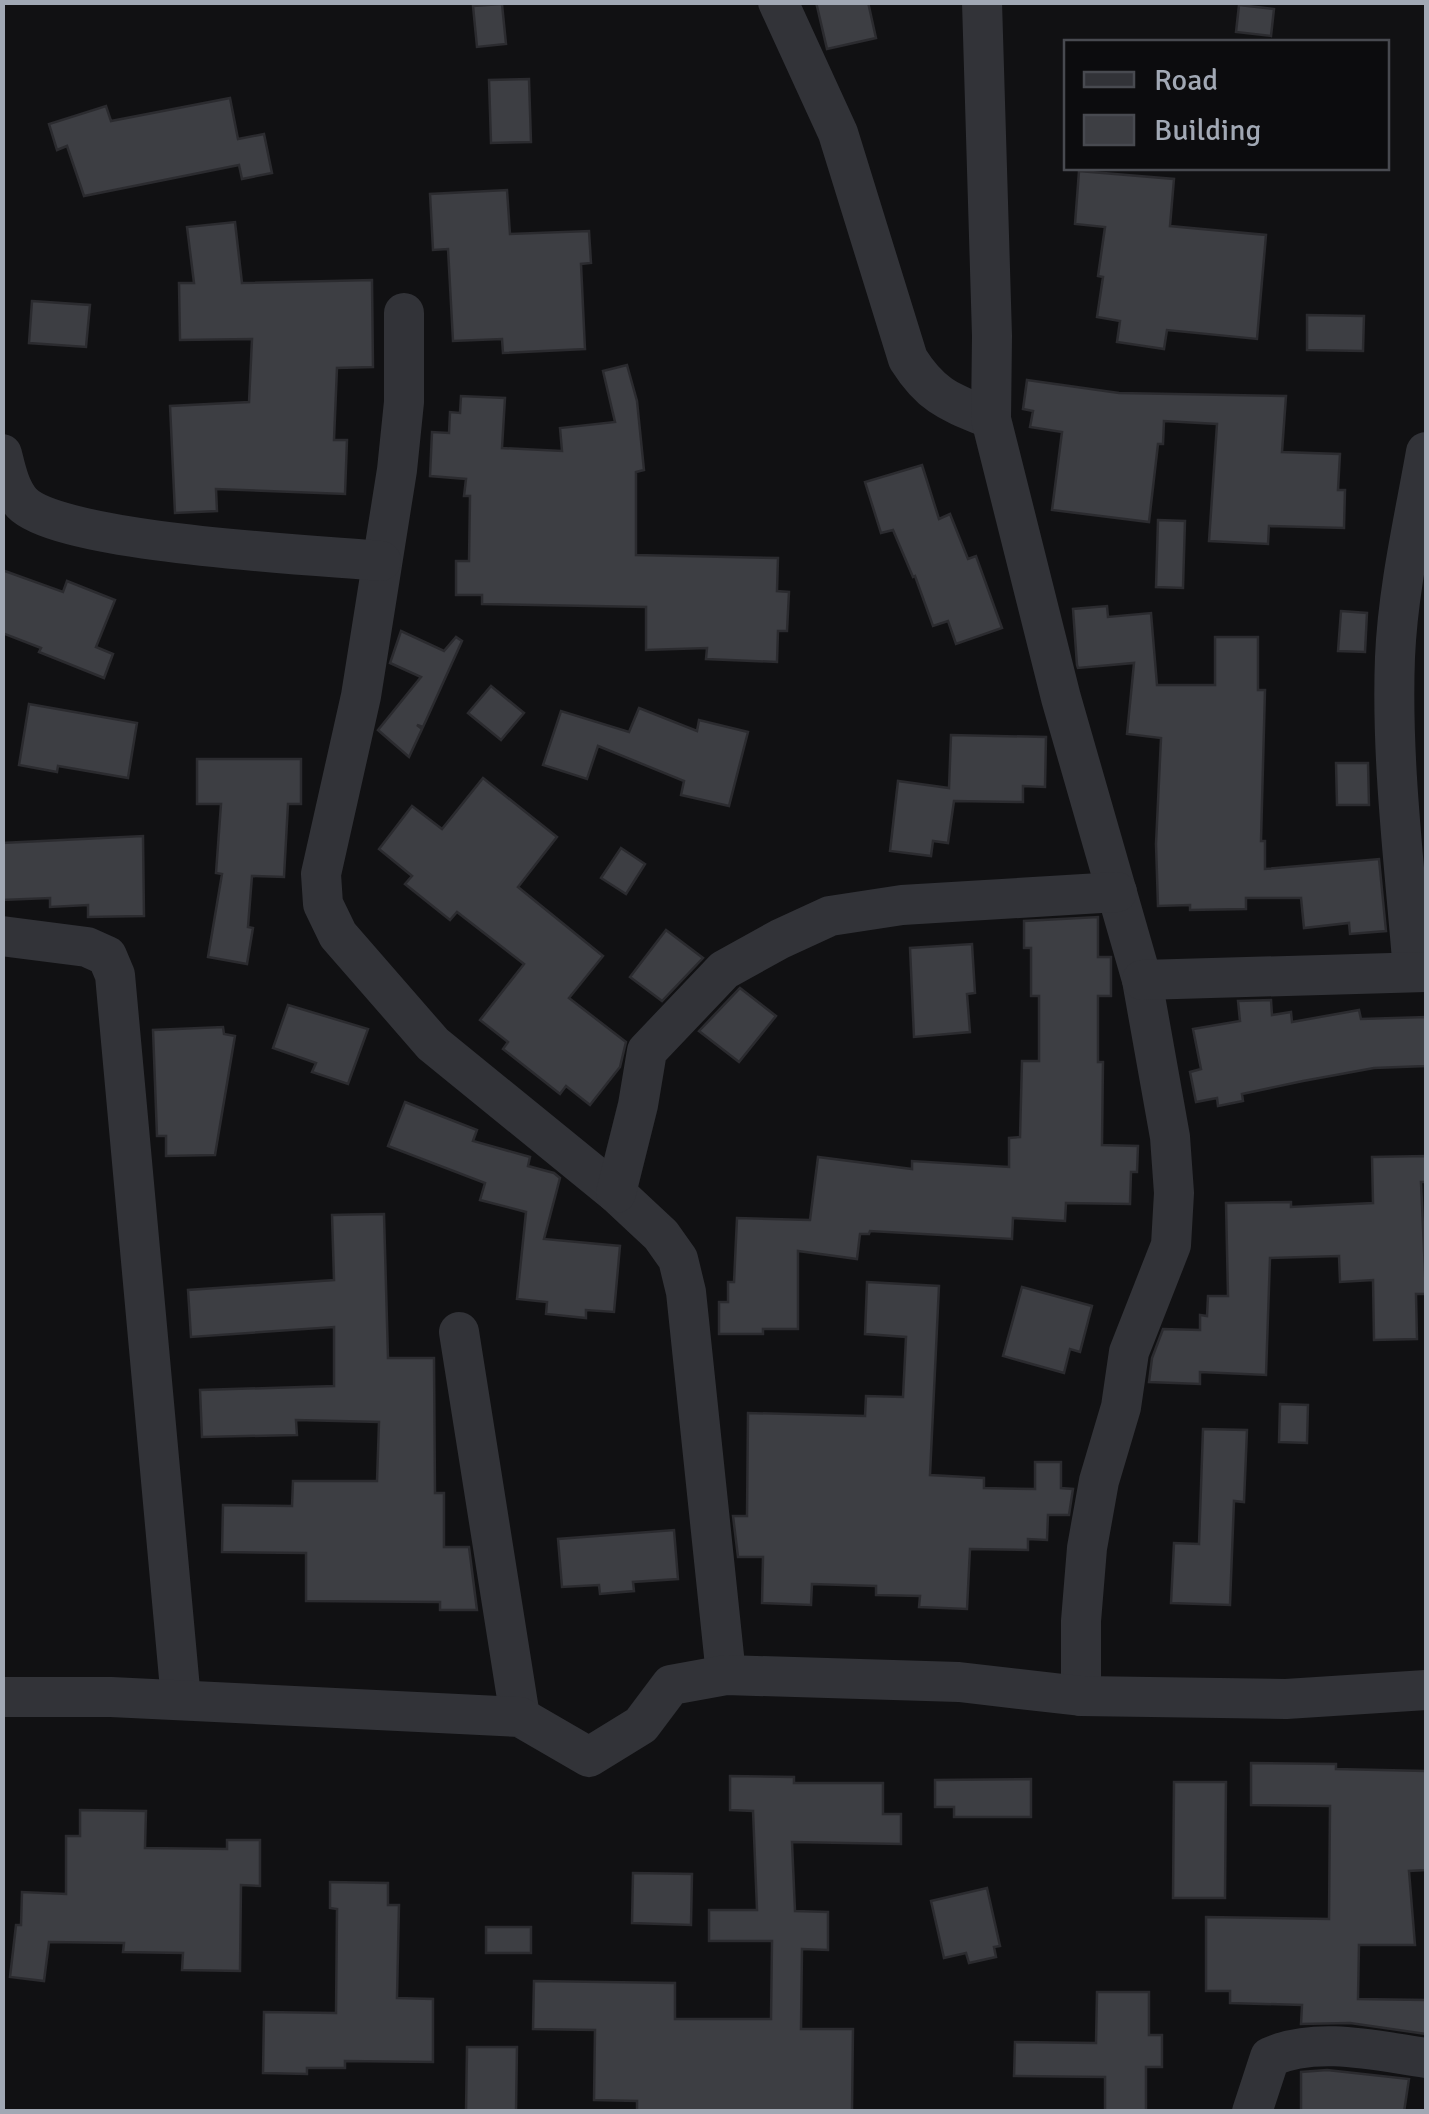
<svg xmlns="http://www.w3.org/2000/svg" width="1429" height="2114" font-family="Signika,sans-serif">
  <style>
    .building { fill: #3d3e43; stroke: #2b2b2f; stroke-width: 2.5 }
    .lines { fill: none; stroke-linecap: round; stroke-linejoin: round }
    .minor { stroke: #323338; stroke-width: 40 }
  </style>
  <rect width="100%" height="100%" fill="#111113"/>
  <!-- building -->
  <g class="building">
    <polygon points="816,2 868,2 876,38 827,49"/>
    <polygon points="502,4 506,44 477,47 473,6"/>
    <polygon points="1239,5 1274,9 1271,36 1236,32"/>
    <polygon points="529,79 531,142 491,143 489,80"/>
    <polygon points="230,98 238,139 264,134 272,173 242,179 239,165 84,196 67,146 57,150 49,124 106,106 111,121"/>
    <polygon points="1079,171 1174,179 1170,226 1266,235 1257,339 1167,330 1164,349 1117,342 1120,321 1097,317 1103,277 1098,276 1105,227 1075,224"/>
    <polygon points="507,190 510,234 589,231 591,263 581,264 585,349 503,353 502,339 453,341 448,249 433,250 430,194"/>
    <polygon points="235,222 242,283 372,280 373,367 337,368 334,440 347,440 345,494 216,489 217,511 175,513 170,406 249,402 252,339 180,340 179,283 194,283 187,227"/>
    <polygon points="32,301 90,305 86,347 29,343"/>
    <polygon points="1307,315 1364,316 1363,351 1307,350"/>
    <polygon points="627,365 637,401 644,470 636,472 636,555 778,558 777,591 789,592 787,631 778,631 777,662 706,659 707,648 646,650 646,607 482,604 482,595 456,595 456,561 469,561 470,496 464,496 466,479 430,476 432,432 449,433 450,412 460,413 461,396 505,398 502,448 562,451 560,428 615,422 603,371"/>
    <polygon points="1027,380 1119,393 1286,396 1282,452 1340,454 1338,490 1345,490 1344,528 1269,526 1268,544 1209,541 1217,424 1164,421 1163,444 1158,444 1149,522 1052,510 1062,432 1030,427 1033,411 1023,409"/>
    <polygon points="922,465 939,519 950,514 968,559 976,556 1002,628 956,644 948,621 933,626 915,576 913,577 893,530 881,533 865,482"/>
    <polygon points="1158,520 1185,521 1183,588 1156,587"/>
    <polygon points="2,570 63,592 67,581 115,600 96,647 113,654 104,678 39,652 41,648 2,633"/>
    <polygon points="1107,606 1108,617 1151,613 1157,685 1215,685 1215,637 1258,637 1258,690 1265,690 1261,841 1265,841 1265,869 1379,859 1386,931 1350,934 1349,923 1304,928 1301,898 1246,898 1246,909 1190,910 1190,905 1158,906 1156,844 1161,738 1127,734 1134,663 1078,668 1077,665 1073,609"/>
    <polygon points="1341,611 1367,613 1365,652 1338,651"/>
    <polygon points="401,631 444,651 456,637 462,641 423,727 417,725 422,729 409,757 378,730 421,677 390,663"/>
    <polygon points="491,686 524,713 501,740 468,713"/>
    <polygon points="29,704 137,723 128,778 58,766 57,772 19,765"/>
    <polygon points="639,708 697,731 699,720 748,732 729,806 681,795 684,781 598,746 587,779 543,765 561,711 629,732"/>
    <polygon points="951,735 1046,737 1045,787 1023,786 1023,802 954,801 948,843 933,841 931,856 890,851 898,781 949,788"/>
    <polygon points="197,759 301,759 301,804 288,804 284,877 252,876 248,927 253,928 247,964 208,957 222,874 216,873 221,804 197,804"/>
    <polygon points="1336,763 1368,763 1369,805 1337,805"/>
    <polygon points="483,778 557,837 518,887 603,956 569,998 626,1042 620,1067 590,1105 566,1086 560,1094 503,1049 508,1042 480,1020 524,964 457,912 450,920 405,884 412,876 379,849 412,806 442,829"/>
    <polygon points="143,836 144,916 88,917 88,905 50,907 50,898 2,900 2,843"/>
    <polygon points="621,848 645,864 626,894 601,878"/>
    <polygon points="1098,917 1098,957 1111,957 1111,996 1098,996 1098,1062 1103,1062 1102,1145 1138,1146 1137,1172 1131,1172 1130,1204 1066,1203 1065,1221 1013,1218 1012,1239 870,1231 869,1234 860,1234 857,1259 798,1251 798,1329 763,1329 763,1334 719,1334 719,1302 728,1302 728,1282 734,1282 737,1218 810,1220 818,1157 912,1169 912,1161 1009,1167 1009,1138 1020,1137 1022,1061 1039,1061 1039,996 1031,996 1031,948 1024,948 1024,921"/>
    <polygon points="666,930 703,958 662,1001 630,977"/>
    <polygon points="972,944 975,993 967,994 970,1032 914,1037 910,948"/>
    <polygon points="740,988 776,1016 739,1062 699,1031"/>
    <polygon points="1271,1000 1272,1015 1291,1012 1292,1022 1359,1010 1361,1019 1426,1017 1426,1066 1374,1068 1303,1081 1242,1094 1243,1101 1218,1106 1217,1098 1196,1102 1190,1072 1201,1069 1193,1029 1240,1021 1238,1001"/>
    <polygon points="288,1005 368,1029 348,1084 312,1072 316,1063 273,1048"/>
    <polygon points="223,1027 224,1034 235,1036 215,1155 166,1156 166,1136 157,1136 153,1030"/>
    <polygon points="405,1102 477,1130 473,1141 530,1157 528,1166 554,1173 560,1178 544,1239 620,1246 614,1312 586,1310 586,1318 546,1314 547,1302 517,1299 526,1212 480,1200 485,1183 388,1146"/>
    <polygon points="1426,1156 1426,1182 1421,1182 1426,1294 1416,1294 1417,1339 1374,1340 1373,1280 1340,1282 1339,1256 1270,1258 1266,1375 1200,1372 1200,1384 1149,1382 1152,1358 1163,1329 1200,1330 1200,1315 1207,1316 1208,1296 1228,1296 1226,1203 1291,1202 1291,1207 1373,1203 1372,1157"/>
    <polygon points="384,1214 388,1358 434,1358 435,1493 444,1493 444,1547 469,1547 477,1610 440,1610 440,1602 306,1601 306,1553 222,1552 223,1505 292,1506 293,1481 377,1481 379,1422 296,1420 297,1435 202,1437 200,1390 334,1386 334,1327 191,1337 188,1290 334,1280 332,1215"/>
    <polygon points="867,1282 939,1286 930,1475 984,1478 984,1488 1035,1489 1035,1462 1061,1462 1061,1488 1073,1489 1069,1515 1048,1515 1047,1540 1028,1539 1028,1550 970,1549 967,1609 919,1607 920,1596 876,1595 876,1586 812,1584 811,1605 762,1603 763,1557 738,1557 733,1516 747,1516 748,1413 865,1416 866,1396 903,1397 906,1337 865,1334"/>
    <polygon points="1022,1287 1092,1306 1080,1352 1070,1349 1064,1373 1003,1356"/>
    <polygon points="1280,1404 1308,1405 1307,1443 1279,1442"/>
    <polygon points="1203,1429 1247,1430 1244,1502 1234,1501 1230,1605 1171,1603 1174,1543 1199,1544"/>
    <polygon points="674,1530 678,1579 633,1582 634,1591 600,1594 599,1585 562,1587 558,1539"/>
    <polygon points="1251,1763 1336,1764 1336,1769 1426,1771 1426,1870 1409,1871 1415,1945 1359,1945 1358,1999 1426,2000 1426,2034 1350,2023 1301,2024 1302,2005 1230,2003 1230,1991 1206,1991 1206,1917 1329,1919 1330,1806 1251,1805"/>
    <polygon points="730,1776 794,1777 794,1783 883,1783 883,1814 901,1814 901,1844 792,1842 795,1911 828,1912 828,1950 802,1949 801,2029 853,2029 852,2112 637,2111 637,2101 594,2100 595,2030 533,2029 534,1981 675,1983 675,2019 771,2019 772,1941 709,1941 709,1910 757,1910 753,1811 730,1810"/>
    <polygon points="1031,1779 1031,1817 954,1817 954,1807 935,1807 935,1780"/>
    <polygon points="1174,1782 1226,1782 1225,1898 1173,1898"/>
    <polygon points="80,1810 146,1811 145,1848 227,1849 227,1840 260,1840 260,1886 241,1885 240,1971 182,1970 183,1953 123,1952 124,1943 49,1942 44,1981 10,1977 16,1925 21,1925 22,1892 66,1894 66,1836 80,1836"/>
    <polygon points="633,1873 692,1874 691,1925 632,1923"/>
    <polygon points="330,1882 388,1883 388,1905 399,1905 397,1998 433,1999 433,2062 345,2061 345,2068 307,2068 307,2074 263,2073 264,2012 336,2013 337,1909 330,1908"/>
    <polygon points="987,1888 1000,1946 994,1947 996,1957 969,1963 966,1953 944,1958 931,1901"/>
    <rect x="486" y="1927" width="45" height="26"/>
    <polygon points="1097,1992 1149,1992 1149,2035 1162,2035 1162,2067 1146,2067 1146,2112 1105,2112 1105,2077 1014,2076 1015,2042 1096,2043"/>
    <polygon points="467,2047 517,2047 516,2112 466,2112"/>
    <polygon points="1327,2070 1409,2079 1404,2112 1301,2112 1301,2072"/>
  </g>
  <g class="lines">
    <!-- minor -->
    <g class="minor">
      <path d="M778 2 838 133 908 359C932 397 950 402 991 419"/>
      <polyline points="982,2 992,336 991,419 1061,698 1142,980 1170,1137 1174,1193 1171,1245 1129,1352 1121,1407 1099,1481 1087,1548 1081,1621 1081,1696"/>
      <polyline points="404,313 404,402 397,470 361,696 321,874 323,904 338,935 433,1044 616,1193 661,1235 678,1259 686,1292 726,1675"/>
      <path d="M2 454C6 470 10 490 22 503 61 543 315 555 381 561"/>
      <polyline points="2,936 87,947 107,956 115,975 181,1700"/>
      <path d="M1413 972C1405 868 1391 762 1395 657 1398 588 1414 520 1426 452"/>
      <polyline points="1142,980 1426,972"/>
      <polyline points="616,1193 638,1105 647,1051 724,970 780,939 830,916 902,905 1117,892"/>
      <polyline points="459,1332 520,1717"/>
      <polyline points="2,1697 111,1697 520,1717 589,1757 641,1725 671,1685 726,1675 959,1682 1081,1696 1286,1699 1426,1690"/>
      <path d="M1252 2112 1270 2057C1317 2036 1377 2051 1426 2058"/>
    </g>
  </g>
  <!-- border -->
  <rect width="1429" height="2114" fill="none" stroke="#a1a8b4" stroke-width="10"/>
  <!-- legend -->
  <rect x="1064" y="40" width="325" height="130" fill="#0c0c0e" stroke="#484a50" stroke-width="2.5"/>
  <rect x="1084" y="72" width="50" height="15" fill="#323338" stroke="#484a50" stroke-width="2.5"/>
  <text x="1154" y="90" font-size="30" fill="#a1a8b4">Road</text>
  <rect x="1084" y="115" width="50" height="30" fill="#3d3e43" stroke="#484a50" stroke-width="2.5"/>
  <text x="1154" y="140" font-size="30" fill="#a1a8b4">Building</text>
</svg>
